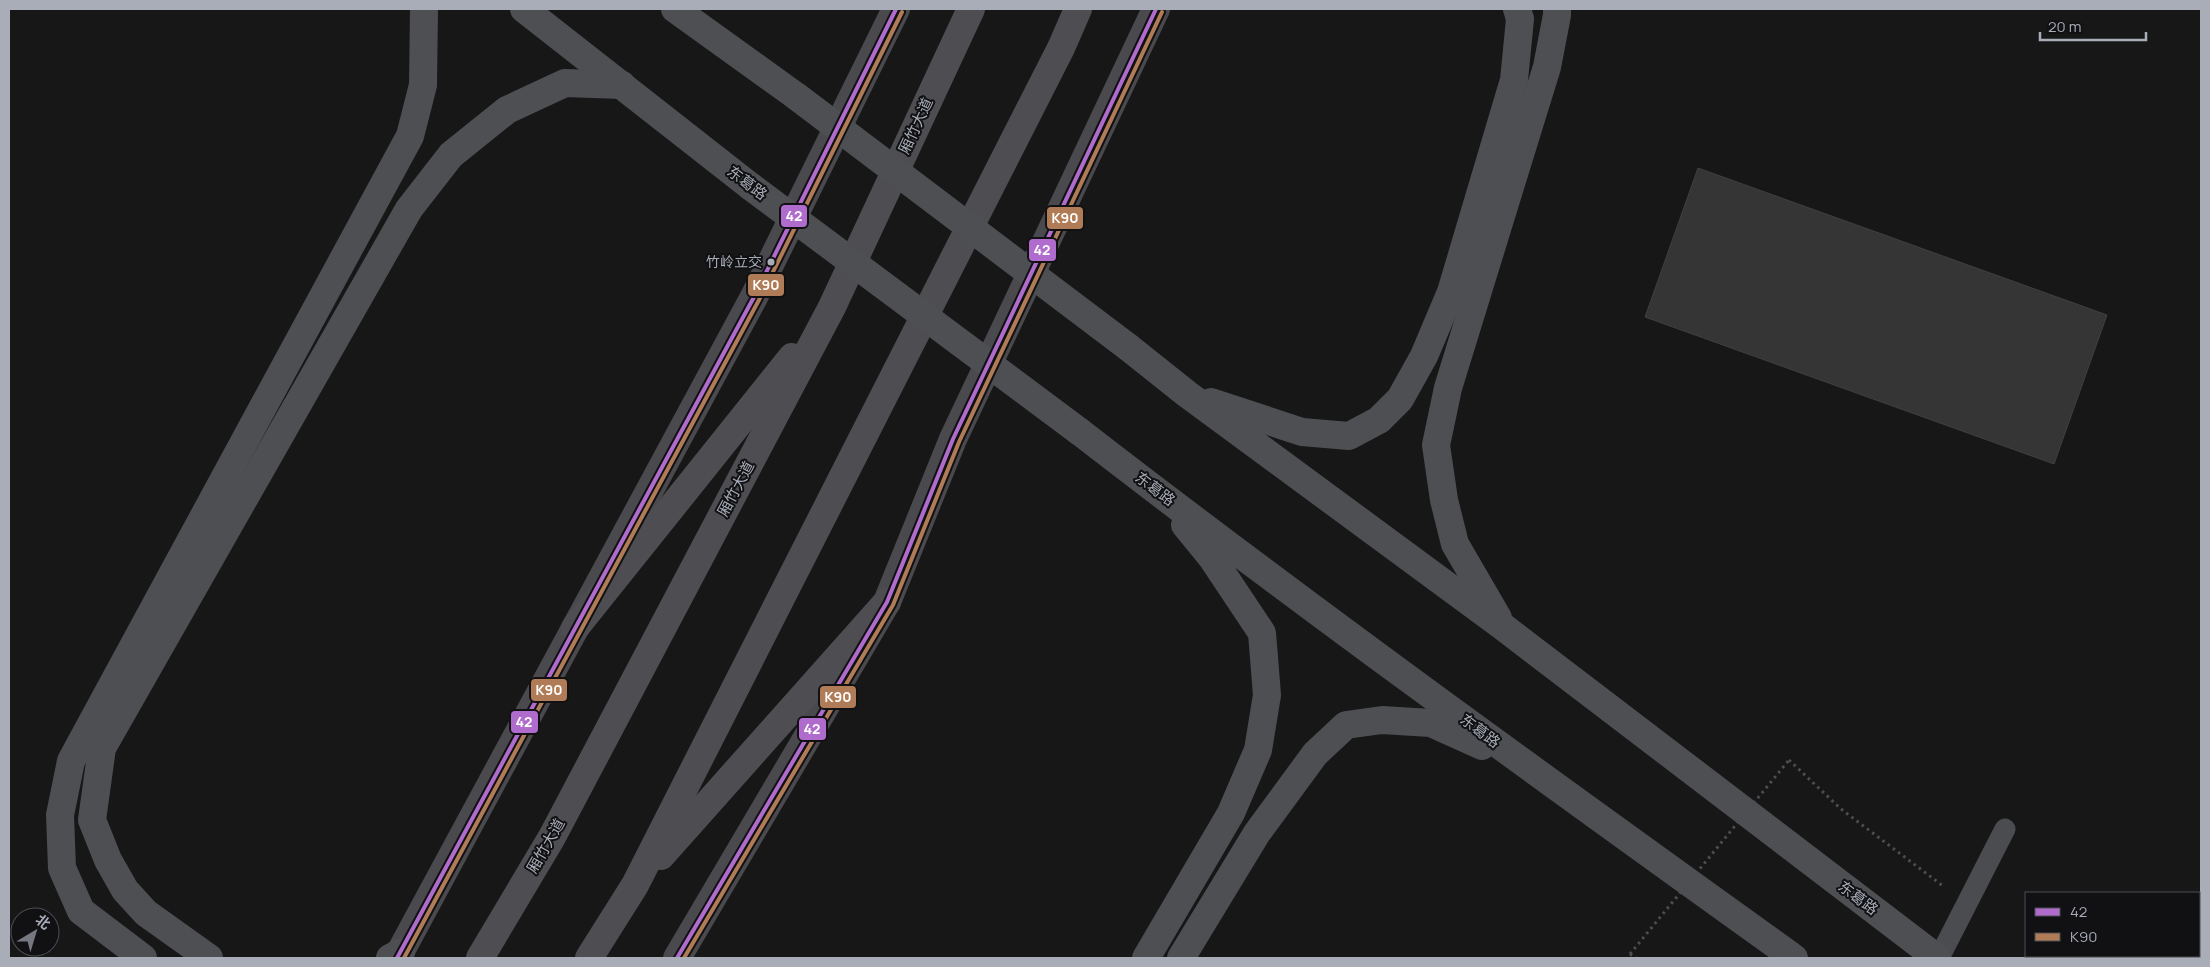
<svg xmlns="http://www.w3.org/2000/svg" width="2210" height="967" font-family="Manrope,'Noto Sans SC',sans-serif">
  <style>
    .building { fill: #353536; stroke: #3f4043 }
    .lines { fill: none; stroke-linecap: round; stroke-linejoin: round }
    .path { stroke: #4d4e52; stroke-width: 3; stroke-dasharray: 2.5 4; stroke-linecap: butt }
    .service { stroke: #4b4c50; stroke-width: 21 }
    .secondary { stroke: #4a4a4e; stroke-width: 28 }
    .primary { stroke: #4d4f52; stroke-width: 28 }
    .trunk { stroke: #4e4e52; stroke-width: 28 }
    .path-bridge { stroke: #4d4e52; stroke-width: 3; stroke-dasharray: 2.5 4; stroke-linecap: butt }
    .primary-bridge { stroke: #4d4f52; stroke-width: 28 }
    .bus-1-casing { stroke: #111113; stroke-width: 8 }
    .bus-2-casing { stroke: #111113; stroke-width: 8 }
    .bus-1 { stroke: #b06ccc; stroke-width: 4 }
    .bus-2 { stroke: #b07c57; stroke-width: 4 }
    .bus-dot { fill: #a8adb8; stroke: #111113; stroke-width: 2 }
    .labels { text-anchor: middle; stroke-width: 4; stroke-linejoin: round; paint-order: stroke }
    .bus-label { font-size: 14px; fill: #a8adb8; stroke: #111113; text-anchor: end }
    .street-label { font-size: 15px; fill: #a8adb8; stroke: #111113 }
    .line-badge { stroke: #111113; stroke-width: 2 }
    .badge-label { font-size: 14px; text-anchor: middle; font-weight: bold; fill: #fff }
  </style>
  <rect width="100%" height="100%" fill="#171717"/>
  <!-- building -->
  <polygon class="building" points="1698,168 2107,315 2054,464 1645,317"/>
  <g class="lines">
    <!-- path -->
    <g class="path">
      <polyline points="1789,760 1841,809 1943,886"/>
      <polyline points="1630,954 1636,958"/>
    </g>
    <!-- service -->
    <polyline class="service" points="1939,958 2005,829"/>
    <!-- secondary -->
    <g class="secondary">
      <polyline points="397,958 754,297 896,9"/>
      <polyline points="677,958 887,602 953,439 1156,9"/>
    </g>
    <!-- primary -->
    <g class="primary">
      <polyline points="524,9 750,186"/>
      <polyline points="675,9 796,96"/>
      <polyline points="1128,347 1187,394 1502,626 1937,958"/>
      <polyline points="1211,402 1302,432 1349,436 1379,420 1400,399 1424,356 1451,292 1514,80 1520,19 1517,9"/>
      <path d="M1080 432C1314 613 1555 786 1794 958"/>
      <polyline points="1498,618 1455,544 1444,500 1436,445 1448,388 1547,67 1557,15 1557,9"/>
      <polyline points="143,958 81,911 62,868 60,815 71,761 410,136 423,85 424,9"/>
      <polyline points="209,958 146,913 125,890 108,860 92,820 102,748 409,209 451,155 507,110 565,83 622,85"/>
      <polyline points="390,958 401,952"/>
      <polyline points="1146,958 1231,813 1258,750 1267,695 1262,633 1212,558 1185,525"/>
      <polyline points="1181,958 1257,833 1315,754 1346,725 1382,720 1431,723 1482,746"/>
    </g>
    <!-- trunk -->
    <g class="trunk">
      <polyline points="575,628 792,357"/>
      <polyline points="661,856 887,602"/>
      <polyline points="480,958 552,837 832,307 971,9"/>
      <polyline points="589,958 635,885 1061,48 1078,9"/>
    </g>
    <!-- path-bridge -->
    <polyline class="path-bridge" points="1630,954 1789,760"/>
    <!-- primary-bridge -->
    <g class="primary-bridge">
      <polyline points="796,96 1128,347"/>
      <polyline points="750,186 1080,432"/>
    </g>
    <defs>
      <g id="bus-1">
        <polyline points="397,958 754,297 896,9"/>
        <polyline points="677,958 887,602 953,439 1156,9"/>
      </g>
      <g id="bus-2">
        <polyline points="404,958 759,300 902,12"/>
        <polyline points="684,958 893,605 959,442 1162,12"/>
      </g>
    </defs>
    <!-- bus-1 casing -->
    <use href="#bus-1" class="bus-1-casing"/>
    <!-- bus-2 casing -->
    <use href="#bus-2" class="bus-2-casing"/>
    <!-- bus-1 -->
    <use href="#bus-1" class="bus-1"/>
    <!-- bus-2 -->
    <use href="#bus-2" class="bus-2"/>
  </g>
  <!-- markers -->
  <circle class="bus-dot" cx="771" cy="262" r="4.5"/>
  <g class="labels">
    <!-- bus labels -->
    <g class="bus-label">
      <text x="762" y="267">竹岭立交</text>
    </g>
    <!-- street labels -->
    <g class="street-label">
      <text transform="translate(916 126) rotate(-65)" y="5">厢竹大道</text>
      <text transform="translate(747 183) rotate(37)" y="5">东葛路</text>
      <text transform="translate(736 489) rotate(-62)" y="5">厢竹大道</text>
      <text transform="translate(1155 489) rotate(37)" y="5">东葛路</text>
      <text transform="translate(1480 731) rotate(37)" y="5">东葛路</text>
      <text transform="translate(546 846) rotate(-60)" y="5">厢竹大道</text>
      <text transform="translate(1858 898) rotate(37)" y="5">东葛路</text>
    </g>
  </g>
  <g class="line-badge">
    <rect x="780" y="204" width="28" height="24" rx="5" fill="#b06ccc"/>
    <rect x="1046" y="206" width="38" height="24" rx="5" fill="#b07c57"/>
    <rect x="1028" y="238" width="29" height="24" rx="5" fill="#b06ccc"/>
    <rect x="747" y="273" width="38" height="24" rx="5" fill="#b07c57"/>
    <rect x="530" y="678" width="38" height="24" rx="5" fill="#b07c57"/>
    <rect x="819" y="685" width="38" height="24" rx="5" fill="#b07c57"/>
    <rect x="510" y="710" width="29" height="24" rx="5" fill="#b06ccc"/>
    <rect x="798" y="717" width="29" height="24" rx="5" fill="#b06ccc"/>
  </g>
  <g class="badge-label">
    <text x="794" y="221">42</text>
    <text x="1065" y="223">K90</text>
    <text x="1042" y="255">42</text>
    <text x="766" y="290">K90</text>
    <text x="549" y="695">K90</text>
    <text x="838" y="702">K90</text>
    <text x="524" y="727">42</text>
    <text x="812" y="734">42</text>
  </g>
  <!-- border -->
  <rect width="2210" height="967" fill="none" stroke="#a8adb8" stroke-width="20"/>
  <!-- legend -->
  <rect x="2025" y="892" width="175" height="65" fill="#111113" stroke="#4d4f55"/>
  <rect x="2035" y="908" width="25" height="8" fill="#b06ccc" stroke="#4d4f55"/>
  <text x="2070" y="917" font-size="15" fill="#a8adb8">42</text>
  <rect x="2035" y="933" width="25" height="8" fill="#b07c57" stroke="#4d4f55"/>
  <text x="2070" y="942" font-size="15" fill="#a8adb8">K90</text>
  <!-- north arrow -->
  <g transform="translate(35 932) rotate(38)"><circle r="24" fill="#111113" stroke="#4d4f55"/>
  <path d="M0-4L9 19L0 12L-9 19Z" fill="#757880"/>
  <text y="-8" font-size="14" font-weight="bold" text-anchor="middle" fill="#a8adb8">北</text>
  </g>
  <!-- scale -->
  <path d="M2040 32v8h106v-8" fill="none" stroke="#a8adb8" stroke-width="2.5"/>
  <text x="2048" y="32" font-size="15" fill="#a8adb8" stroke="#111113" stroke-width="4" paint-order="stroke">20 m</text>
</svg>
